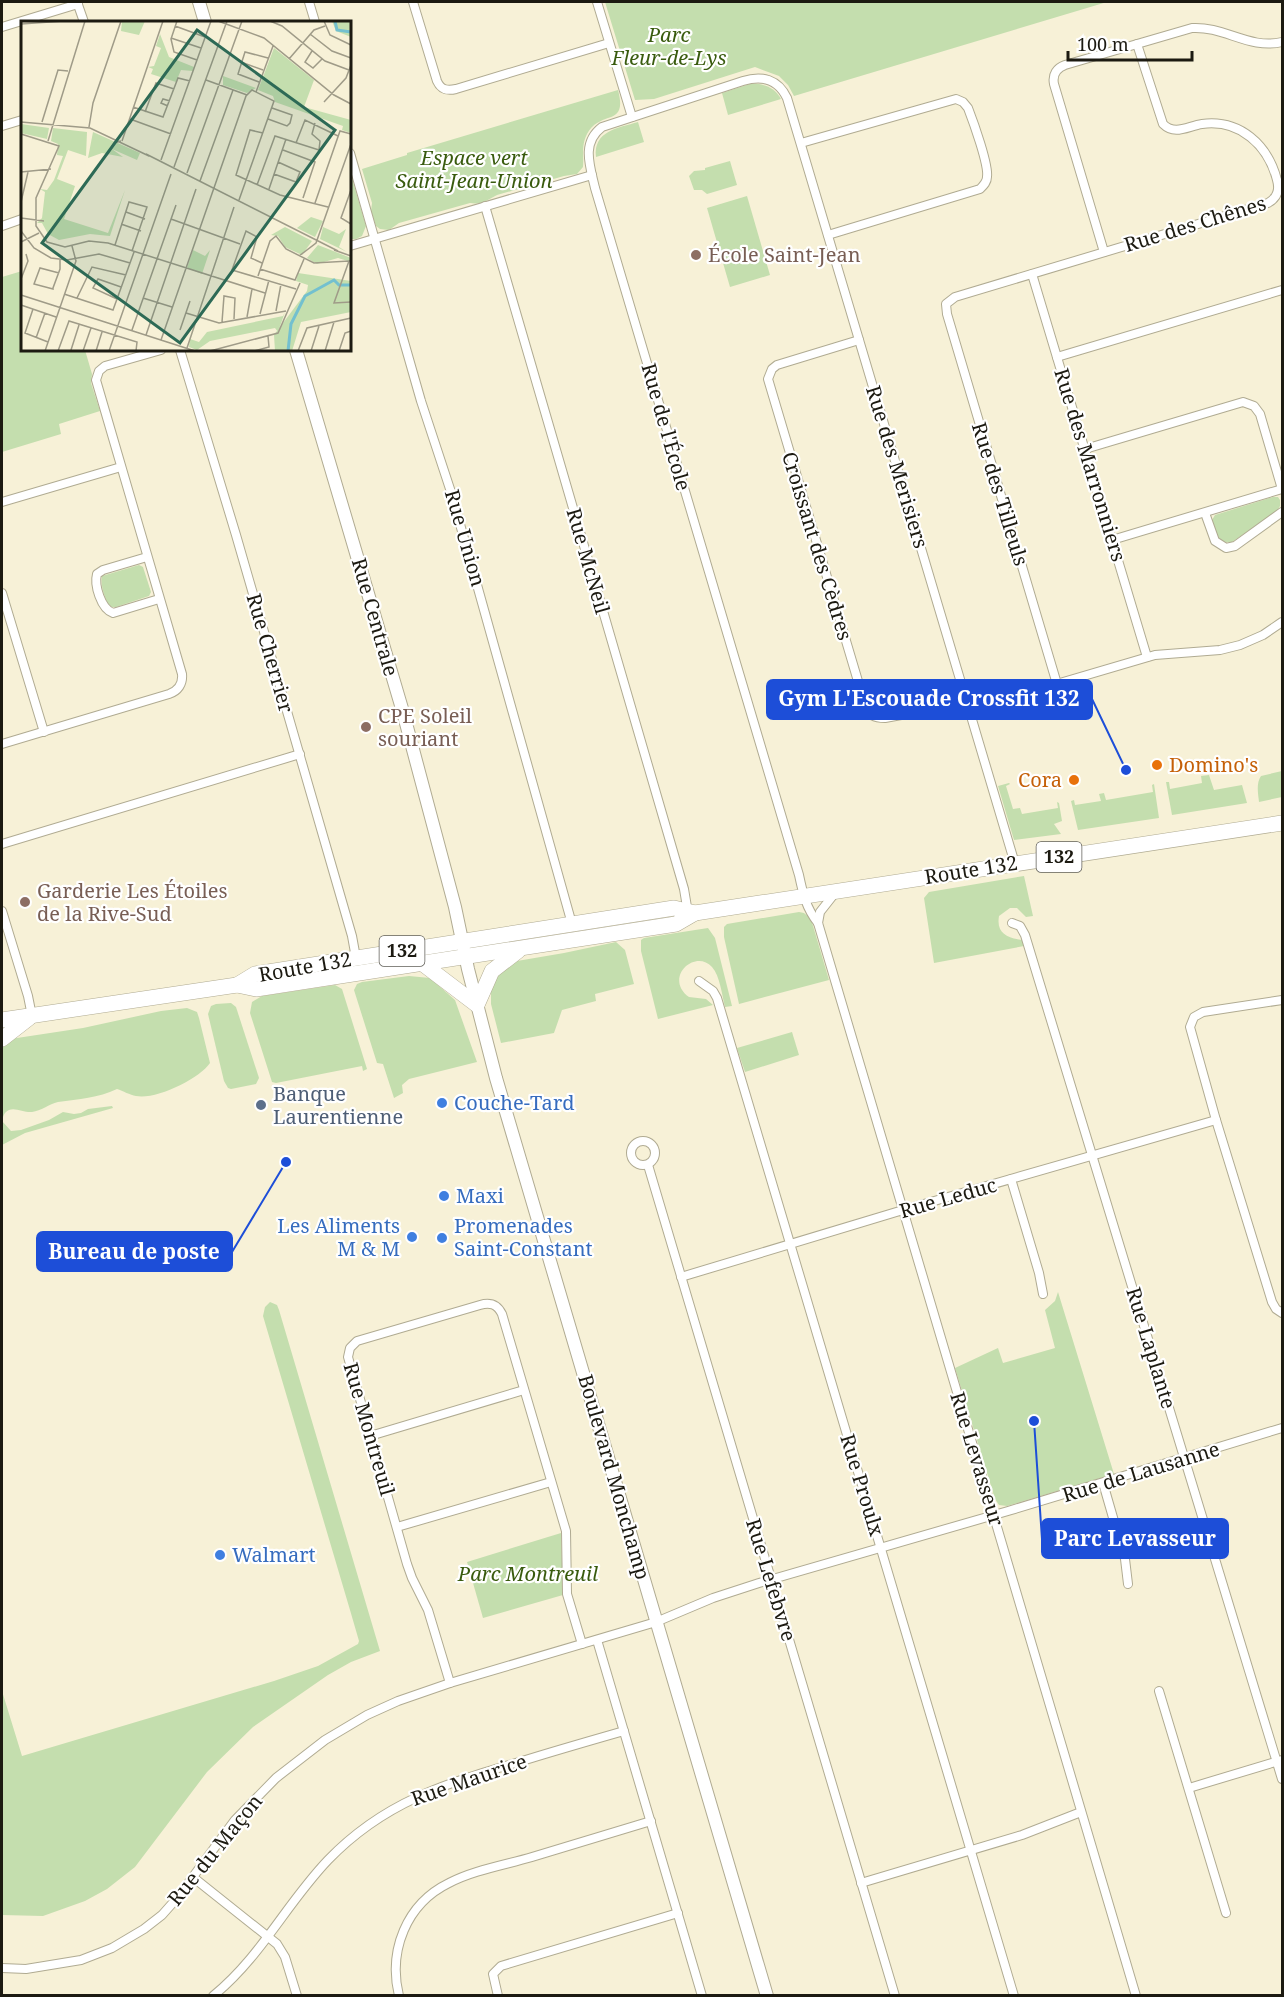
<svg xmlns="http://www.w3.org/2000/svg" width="1284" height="1997" font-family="'Noto Serif',serif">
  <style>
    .green { fill: #c4deae }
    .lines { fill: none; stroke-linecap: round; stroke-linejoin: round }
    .street-casing { stroke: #b0ab92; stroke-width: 10 }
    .secondary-casing { stroke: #b0ab92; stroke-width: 14 }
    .highway-casing { stroke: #b0ab92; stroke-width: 16 }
    .street { stroke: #fff; stroke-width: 8 }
    .secondary { stroke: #fff; stroke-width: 12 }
    .highway { stroke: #fff; stroke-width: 15 }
    .education-dot { fill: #8d6e63; stroke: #fff; stroke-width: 2 }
    .food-dot { fill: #e8710a; stroke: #fff; stroke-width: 2 }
    .shop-dot { fill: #3f7fe0; stroke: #fff; stroke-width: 2 }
    .service-dot { fill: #5c6f8a; stroke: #fff; stroke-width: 2 }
    .labels { text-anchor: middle; stroke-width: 4.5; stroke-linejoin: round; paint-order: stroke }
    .shield { fill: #fff; stroke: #605f58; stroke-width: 1.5 }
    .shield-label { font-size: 18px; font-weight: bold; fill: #1c1a11 }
    .park-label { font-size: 20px; font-style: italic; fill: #395b0e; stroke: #fff }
    .street-label { font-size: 20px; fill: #1c1a11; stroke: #fff }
    .education-label { font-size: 20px; fill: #785e54; stroke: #fff; text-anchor: start }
    .food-label { font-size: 20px; fill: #c56008; stroke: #fff; text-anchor: start }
    .service-label { font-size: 20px; fill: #4e5e75; stroke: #fff; text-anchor: start }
    .shop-label { font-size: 20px; fill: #366cbe; stroke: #fff; text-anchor: start }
    .inset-river { fill: none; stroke: #73c0cf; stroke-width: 3 }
    .inset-road { fill: none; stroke: #9f9b88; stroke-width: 1.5 }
    .view { fill: #2d6a56; fill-opacity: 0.15; stroke: #2d6a56; stroke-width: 3 }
    .inset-edge { fill: none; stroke: #1c1a11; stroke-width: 3 }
    .leader { fill: none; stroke: #1d4ed8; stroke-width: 2 }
    .callout-dot { fill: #1d4ed8; stroke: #fff; stroke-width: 2 }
    .callout { fill: #1d4ed8; stroke: #1d4ed8; stroke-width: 2 }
    .callout-label { font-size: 21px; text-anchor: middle; font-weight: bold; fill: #fff }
  </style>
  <rect width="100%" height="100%" fill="#f7f1d7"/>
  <!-- green -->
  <g class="green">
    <polygon points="605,2 1107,2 794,96 788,85 779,76 755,67 654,99 635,100"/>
    <path d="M750 84C763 83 775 87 781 99L728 115 722 93Z"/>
    <path d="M618 90C628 128 601 109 587 134 581 146 584 156 583 167L577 174 564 176 497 195C488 200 481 205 470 203L399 223 389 230 380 229 376 226 371 211 372 203 362 169 407 155V153Z"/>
    <path d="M638 122 644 142 596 157C593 131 618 128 638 122Z"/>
    <polygon points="730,161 737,185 707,194 702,190 694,190 689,176 694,171 705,170 705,168"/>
    <polygon points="350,175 351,175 366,226 362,236 356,239 350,239"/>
    <polygon points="747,196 770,275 730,287 707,208"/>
    <polygon points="22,271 22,350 85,350 92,374 91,383 100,411 59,424 61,434 2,452 2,277"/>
    <path d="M1273 497H1278L1280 500V506L1277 511 1232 542C1217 544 1216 532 1212 520L1215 515Z"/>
    <path d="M139 565 143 567 151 592 149 596 116 607H110C105 600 100 585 102 576Z"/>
    <path d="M1282 771V797L1259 802C1258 793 1256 783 1261 776Z"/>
    <polygon points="1209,775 1214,790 1242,785 1247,803 1172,815 1166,782 1169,782 1170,789 1202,783 1201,776"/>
    <polygon points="1009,783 1010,784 1006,786 1013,809 1020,808 1022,814 1058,808 1057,802 1059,803 1062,821 1054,824 1061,834 1014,840 998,786"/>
    <polygon points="1154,784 1159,818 1078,830 1071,801 1074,800 1075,805 1101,801 1099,794 1104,793 1106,800 1153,792 1152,785"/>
    <path d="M1024 876 1033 916 1026 917 1017 908H1010L999 916C996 933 1007 938 1022 940L1024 946 934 963 924 898 929 892Z"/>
    <polygon points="799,912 804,913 811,919 829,980 739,1004 724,937 724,927 727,924"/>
    <path d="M708 928 715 938 732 1006 725 1007C722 995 720 976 712 967 695 948 663 978 689 997L706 999 713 1005 658 1019 641 951V940L644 938Z"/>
    <polygon points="616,942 625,950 634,984 595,994 596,1001 562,1010 554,1033 501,1043 491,1004 491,985 498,971 517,961 564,953"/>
    <polygon points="409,976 430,978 455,1000 477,1062 409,1079 402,1085 403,1093 394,1098 383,1064 377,1063 354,990 357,984 362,982"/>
    <polygon points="335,985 342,989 367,1069 363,1071 362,1066 276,1083 272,1082 250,1013 252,1002 262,996"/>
    <polygon points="231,1003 236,1007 259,1078 256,1084 231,1089 228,1088 224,1081 208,1014 211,1006 216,1004"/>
    <path d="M187 1008 197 1012 199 1018 210 1063C199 1079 156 1100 136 1096 130 1095 123 1091 117 1089 98 1098 79 1099 58 1102 49 1104 41 1111 32 1112 25 1113 15 1107 9 1110 4 1112 3 1117 2 1121L11 1131 21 1130 49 1120 63 1112 74 1114 81 1113 88 1109 112 1106 113 1108 25 1133 2 1145V1046L11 1039 17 1038 83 1028 161 1011Z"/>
    <polygon points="792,1032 799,1055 745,1072 737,1048"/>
    <polygon points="1058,1292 1114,1474 1007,1506 999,1505 995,1499 955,1368 998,1348 1003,1363 1055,1348 1045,1310 1055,1301"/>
    <polygon points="270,1302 277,1305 279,1310 380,1651 351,1662 328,1675 253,1727 207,1772 135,1867 107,1889 85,1901 43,1916 2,1915 2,1691 22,1756 274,1681 318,1666 358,1644 359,1641 350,1610 263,1316 265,1307"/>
    <polygon points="561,1533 563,1595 483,1618 467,1562"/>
  </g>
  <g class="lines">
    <defs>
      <g id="street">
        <polyline points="77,2 84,22"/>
        <polyline points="309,2 315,22"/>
        <path d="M413 2 437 81C441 90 447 91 456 89L609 43"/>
        <polyline points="597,2 632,117"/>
        <polyline points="2,27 78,4"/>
        <polyline points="2,126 22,120"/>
        <path d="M801 143 956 99 963 102 968 108C973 121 989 165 987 177 987 182 984 185 980 189L828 235"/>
        <polyline points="350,153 421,401 451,492 572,924"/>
        <polyline points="485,206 684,889 688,913"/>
        <polyline points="2,226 22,219"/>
        <polyline points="350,246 592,175"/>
        <path d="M1104 252 1054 84C1052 74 1057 68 1065 65L1192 28C1224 26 1250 50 1282 42"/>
        <polyline points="1032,274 1147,657"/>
        <path d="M859 340 777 365 772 369 768 379 866 708C869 716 877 718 885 718L955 705 974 707 985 705 1155 655 1220 650 1240 645 1263 635 1282 622"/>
        <polyline points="180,350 236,535 352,936 356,958"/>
        <polyline points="1057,357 1282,290"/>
        <polyline points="1085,449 1243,402 1254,406 1260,414 1282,489 1112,540"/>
        <polyline points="2,502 121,467"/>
        <polyline points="1205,513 1215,541 1226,548 1235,546 1282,512"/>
        <path d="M147 557 103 570 97 574C94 585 101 609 113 613L159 599"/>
        <polyline points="2,593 44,732"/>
        <path d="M1057 684 947 314 946 304 955 297 1268 203C1277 198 1280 190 1277 180 1268 145 1240 119 1202 124 1188 126 1175 136 1163 124L1137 44"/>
        <path d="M2 744 169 694C178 691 183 684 182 674L96 380 99 371 105 366 161 350"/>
        <polyline points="2,844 300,754"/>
        <polyline points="835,893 820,912 818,923 1136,1996"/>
        <polyline points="2,911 28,996 32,1016"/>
        <path d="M818 923C806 908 803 894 799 875L595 188C590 166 581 143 602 127L743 81C762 75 778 79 787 98L1015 864"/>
        <polyline points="1012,923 1020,926 1025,935 1282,1779"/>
        <polyline points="699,981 713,991 717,998 1014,1996"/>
        <polyline points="1282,1000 1203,1012 1194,1017 1190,1027 1216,1120 1272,1302 1276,1309 1282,1313"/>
        <circle cx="643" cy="1153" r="12"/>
        <polyline points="648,1165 895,1996"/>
        <polyline points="1011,1179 1039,1273 1043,1294"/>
        <polyline points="681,1277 903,1210 1216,1120"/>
        <polyline points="370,1436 524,1390"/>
        <polyline points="1103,1483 1125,1559 1128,1584"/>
        <polyline points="397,1527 551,1482"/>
        <polyline points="597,1640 702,1996"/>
        <path d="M450 1683 428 1610 412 1578 407 1564 348 1357 350 1348 357 1341 480 1305C490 1302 497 1304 502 1314L566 1531 567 1594 582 1644"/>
        <polyline points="1159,1691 1226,1913"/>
        <polyline points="1189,1788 1282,1760"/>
        <polyline points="194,1878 277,1944 285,1957 297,1996"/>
        <polyline points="861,1883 1022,1835 1081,1812"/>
        <polyline points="2,1968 26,1969 81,1960 112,1948 144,1929 162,1915 178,1897 235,1820 276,1778 325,1740 367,1715 398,1701 450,1683 656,1622 713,1598 759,1583 1008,1511 1282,1428"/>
        <path d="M213 1996C261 1957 286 1904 328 1860 384 1802 444 1784 519 1762 554 1751 589 1741 624 1731"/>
        <path d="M399 1996C388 1951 406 1904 449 1883 474 1870 505 1865 532 1857 571 1845 611 1833 651 1821"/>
        <polyline points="498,1996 493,1974 501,1966 678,1913"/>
      </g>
      <g id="secondary">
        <polyline points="199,2 205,22"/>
        <polyline points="296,350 403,712 455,907 468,969 496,1078 767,1996"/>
      </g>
      <g id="highway">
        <polyline points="423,964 477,1005 492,971 518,951"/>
        <polyline points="237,985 255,974 674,908 695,913 1282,823"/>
        <polyline points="2,1020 237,985 256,989 676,924 695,913"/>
        <polyline points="2,1039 29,1018"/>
      </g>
    </defs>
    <!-- street casing -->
    <use href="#street" class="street-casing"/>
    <!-- secondary casing -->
    <use href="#secondary" class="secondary-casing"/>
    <!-- highway casing -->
    <use href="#highway" class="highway-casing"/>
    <!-- street -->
    <use href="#street" class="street"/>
    <!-- secondary -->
    <use href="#secondary" class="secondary"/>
    <!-- highway -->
    <use href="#highway" class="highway"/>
  </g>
  <!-- markers -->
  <g class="education-dot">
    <circle cx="696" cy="255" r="6"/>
    <circle cx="366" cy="727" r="6"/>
    <circle cx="25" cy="902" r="6"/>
  </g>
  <g class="food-dot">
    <circle cx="1157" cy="765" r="6"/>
    <circle cx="1074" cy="780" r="6"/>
  </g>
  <g class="shop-dot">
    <circle cx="442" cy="1103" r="6"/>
    <circle cx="444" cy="1196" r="6"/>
    <circle cx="412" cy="1237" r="6"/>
    <circle cx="442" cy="1238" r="6"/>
    <circle cx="220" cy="1555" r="6"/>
  </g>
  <circle class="service-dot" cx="261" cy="1105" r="6"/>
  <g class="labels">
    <!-- shield labels -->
    <g class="shield">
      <rect x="1036.5" y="842" width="45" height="30" rx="4.5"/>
      <rect x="379.5" y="936" width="45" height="30" rx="4.5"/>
    </g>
    <g class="shield-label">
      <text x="1059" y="863">132</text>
      <text x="402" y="957">132</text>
    </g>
    <!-- park labels -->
    <g class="park-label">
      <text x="669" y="42">Parc<tspan x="669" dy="23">Fleur-de-Lys</tspan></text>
      <text x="474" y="165">Espace vert<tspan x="474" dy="23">Saint-Jean-Union</tspan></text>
      <text x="528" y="1581">Parc Montreuil</text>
    </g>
    <!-- street labels -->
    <g class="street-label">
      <text transform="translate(1195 224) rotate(-17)" y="7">Rue des Chênes</text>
      <text transform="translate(666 427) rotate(74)" y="7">Rue de l'École</text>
      <text transform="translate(1090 465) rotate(73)" y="7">Rue des Marronniers</text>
      <text transform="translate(897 467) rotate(73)" y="7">Rue des Merisiers</text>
      <text transform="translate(1000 494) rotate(73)" y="7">Rue des Tilleuls</text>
      <text transform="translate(465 538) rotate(74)" y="7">Rue Union</text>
      <text transform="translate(817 546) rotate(73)" y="7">Croissant des Cèdres</text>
      <text transform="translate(588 561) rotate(74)" y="7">Rue McNeil</text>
      <text transform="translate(375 617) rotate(74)" y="7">Rue Centrale</text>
      <text transform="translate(270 653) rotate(74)" y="7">Rue Cherrier</text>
      <text transform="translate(971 870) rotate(-9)" y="7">Route 132</text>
      <text transform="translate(305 967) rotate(-10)" y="7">Route 132</text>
      <text transform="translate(948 1198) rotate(-16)" y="7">Rue Leduc</text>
      <text transform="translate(1151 1348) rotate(73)" y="7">Rue Laplante</text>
      <text transform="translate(369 1429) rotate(74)" y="7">Rue Montreuil</text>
      <text transform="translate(977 1459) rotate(73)" y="7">Rue Levasseur</text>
      <text transform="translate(1141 1472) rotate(-17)" y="7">Rue de Lausanne</text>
      <text transform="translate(614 1477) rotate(74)" y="7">Boulevard Monchamp</text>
      <text transform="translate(862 1485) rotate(73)" y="7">Rue Proulx</text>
      <text transform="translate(771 1580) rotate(73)" y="7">Rue Lefebvre</text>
      <text transform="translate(469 1780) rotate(-19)" y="7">Rue Maurice</text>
      <text transform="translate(215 1850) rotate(-51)" y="7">Rue du Maçon</text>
    </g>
    <!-- education labels -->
    <g class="education-label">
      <text x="708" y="262">École Saint-Jean</text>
      <text x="378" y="723">CPE Soleil<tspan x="378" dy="23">souriant</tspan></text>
      <text x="37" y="898">Garderie Les Étoiles<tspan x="37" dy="23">de la Rive-Sud</tspan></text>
    </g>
    <!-- food labels -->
    <g class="food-label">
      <text x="1169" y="772">Domino's</text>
      <text x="1062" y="787" text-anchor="end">Cora</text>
    </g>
    <!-- service labels -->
    <g class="service-label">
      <text x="273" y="1101">Banque<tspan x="273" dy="23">Laurentienne</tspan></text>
    </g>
    <!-- shop labels -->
    <g class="shop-label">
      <text x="454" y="1110">Couche-Tard</text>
      <text x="456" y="1203">Maxi</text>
      <text x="400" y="1233" text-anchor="end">Les Aliments<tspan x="400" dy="23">M &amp; M</tspan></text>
      <text x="454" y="1233">Promenades<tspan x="454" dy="23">Saint-Constant</tspan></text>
      <text x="232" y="1562">Walmart</text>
    </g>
  </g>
  <!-- overview -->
  <g transform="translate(21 21)">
    <rect width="330" height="330" fill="#f7f1d7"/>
    <path d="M101 0H124L118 14 100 10ZM311 0H330V16L315 10ZM139 13 148 36 173 46 172 50 160 49 155 61 130 53 132 48 127 46 133 45 140 27 135 25ZM253 27 293 59 283 86 330 99V112L321 109 322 105 254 81 252 75 237 69ZM202 55 235 67 226 72 202 64ZM0 103 28 107 26 118 0 112ZM32 107 66 111 65 135 47 129 36 158 54 165 43 198 87 212 104 169 89 215 69 213 38 219 27 213 21 202H16L21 197 24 171 19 168 26 169 33 159 42 135 36 134 37 123 30 120ZM72 111 119 132 116 139 91 128 102 136 81 132 67 137ZM290 196 302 200 294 216 276 207ZM264 206 291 220 281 234 264 226 257 215 250 214ZM302 206 318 213 325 208 318 226 326 231 299 218ZM297 224 330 237V241L317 237 296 243 286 237ZM172 229 184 235 189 229 181 253 166 247ZM277 252 330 260V291L280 301 271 330H254L253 314 286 270 287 264 275 260ZM264 291 257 311 254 307 189 320 176 329 168 326 169 318 178 321 186 311 262 295Z" fill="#c4deae"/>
    <path class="inset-river" d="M314 0 316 9 330 11M267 330 270 303 284 275 313 259 318 264H330"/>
    <path class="inset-road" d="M156 0 150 18 153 31 176 39M197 0 243 17 313 74 330 83M249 0 261 5 304 40 328 49M303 0 309 14 330 24M0 3 43 0M154 5 184 16M289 13 311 30 330 37M150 17 180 27M291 30 284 41 292 47 301 38M268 38 293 9 304 5M220 41 242 49M185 59 226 74M238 61 217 53 224 31 247 37M235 71 252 25M303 81 325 57 330 44M147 85 140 82 142 78 149 80M112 86 142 96 157 57 169 60M124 91 135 62 153 68M109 98 150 113M247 98 266 105 269 102 271 94 251 87M0 101 69 107 128 135M21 101 37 49 47 50M68 106 72 82 100 0M242 112 229 109 215 154 259 174 307 186M0 113 38 125 15 177V205L26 221 44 226 68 220 87 222 244 272M27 120 64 0M101 120 142 0M275 122 284 99 317 115M262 129 294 141 282 177M125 133 317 230M86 134 93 122 100 120M140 139 190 0M153 146 206 0M0 151 30 148M166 152 221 0M253 153 275 161 279 151 257 141M179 160 212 69M236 164 254 115 298 129 299 120 291 113 294 102M248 168 265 118M330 169 320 197 330 203M0 181 7 151M294 182 319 110 330 113M105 191 124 198M0 197 23 200M150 198 219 223M100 203 120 210M0 210 13 227 30 237 46 239 78 233 109 242M0 221 18 212M94 224 108 181 126 186 111 230M313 229 330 235M278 235 295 222 330 123M241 242 230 237 236 216 225 210 211 249 275 268M239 248 274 259 283 238M38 252 19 247 13 263 32 268V267L39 248V239M237 255 249 220 255 215 265 228 293 242 328 240 313 282 330 281M0 258 7 240 5 233M43 273 92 289 113 231M0 274 174 330M56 277 71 246 105 254M122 277 151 286M96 278 72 267 77 258 100 266M0 284 35 296M12 288 4 312 27 321M255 290 260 263M165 292 198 302 265 290M239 293 248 259M226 296 231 268M201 301 203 275 214 277 213 298M111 309 155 184M159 309 169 280M125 314 175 168M15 317 24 292M140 319 225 75 231 69 253 80 218 179M166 327 213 186M50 329 58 304M24 330 55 240 51 225M37 330 48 300 116 321 115 330M62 330 70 307M75 330 81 311M88 330 150 153M189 330 257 312 279 262M233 330 248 326 247 315M277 330 286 307 330 297M290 330 298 305M304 330 313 301M318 330 324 312 330 310"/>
    <path class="view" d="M176 9 314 109 159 322 21 222Z"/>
    <rect width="330" height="330" class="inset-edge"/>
  </g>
  <!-- callouts -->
  <path class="leader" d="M1126 770L1092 699M286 1162L232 1252M1034 1421L1042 1539"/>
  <g class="callout-dot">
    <circle cx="1126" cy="770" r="6"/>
    <circle cx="286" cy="1162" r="6"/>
    <circle cx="1034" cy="1421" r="6"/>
  </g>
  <g class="callout">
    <rect x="767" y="680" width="325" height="39" rx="6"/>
    <rect x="37" y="1232" width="195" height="39" rx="6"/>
    <rect x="1042" y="1519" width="186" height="39" rx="6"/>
  </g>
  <g class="callout-label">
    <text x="929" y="706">Gym L'Escouade Crossfit 132</text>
    <text x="134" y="1259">Bureau de poste</text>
    <text x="1135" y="1546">Parc Levasseur</text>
  </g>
  <!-- border -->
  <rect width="1284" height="1997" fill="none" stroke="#1c1a11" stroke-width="6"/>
  <!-- scale -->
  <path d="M1068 51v9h124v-9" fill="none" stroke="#1c1a11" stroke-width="3"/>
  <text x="1077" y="51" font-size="18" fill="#1c1a11" stroke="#ffffff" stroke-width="4.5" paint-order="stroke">100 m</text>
</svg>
